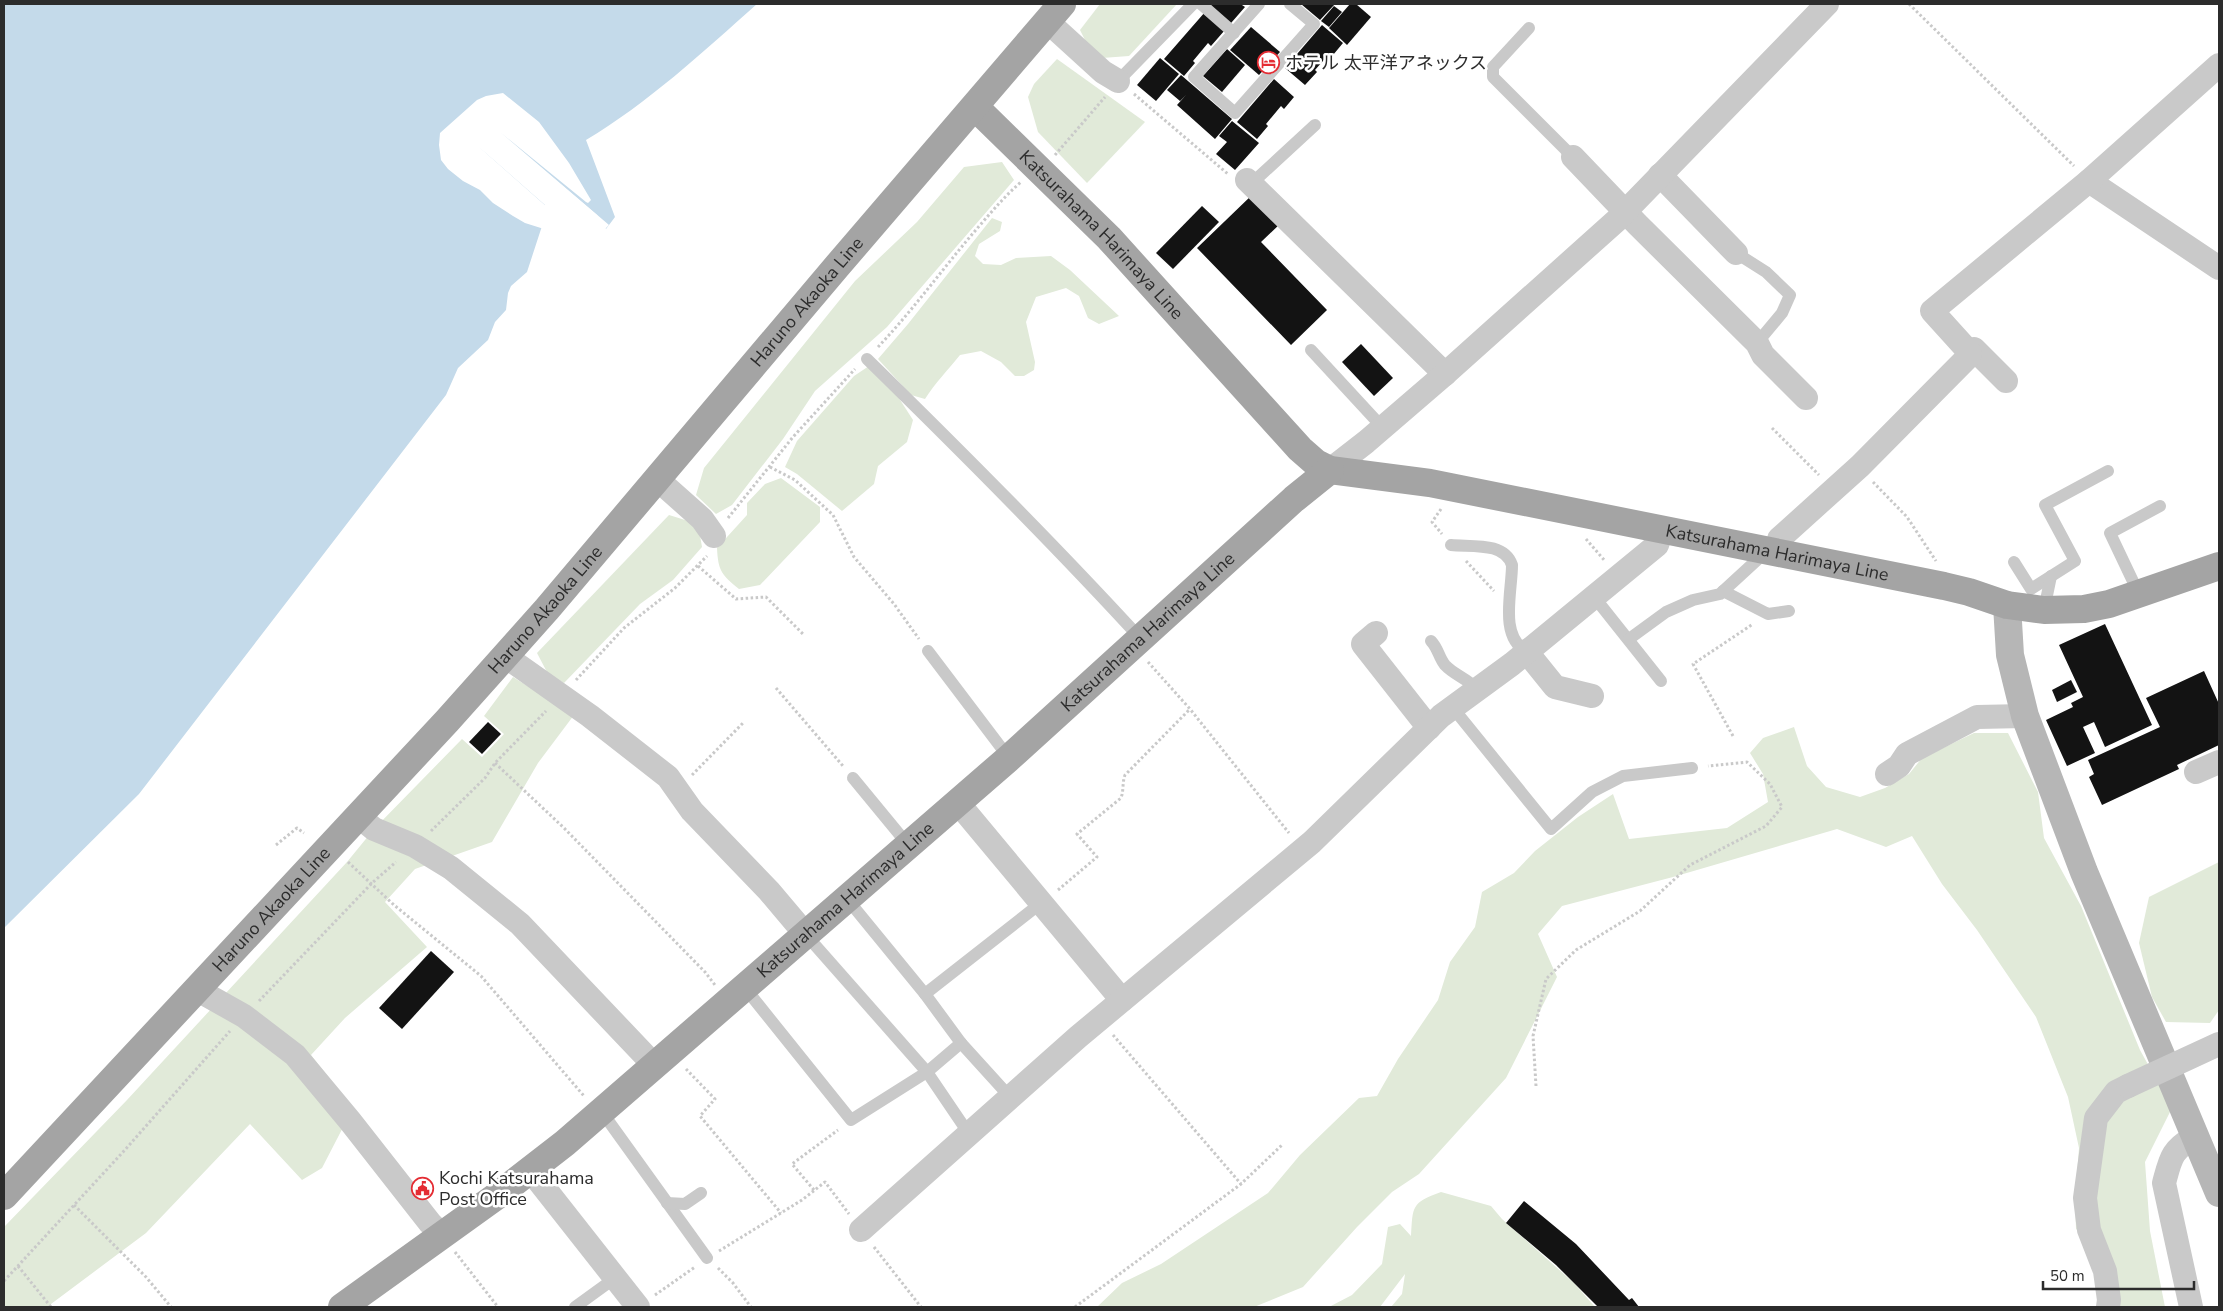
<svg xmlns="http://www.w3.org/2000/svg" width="2223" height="1311" font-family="'Nunito Sans','Noto Sans JP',sans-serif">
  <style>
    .green { fill: #e1ead9 }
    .water { fill: #c4daea }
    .pier { fill: #fff }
    .building { fill: #131313 }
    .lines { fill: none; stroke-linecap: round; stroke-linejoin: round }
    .path { stroke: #c9c9c9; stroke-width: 3; stroke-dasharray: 2.5 2.5; stroke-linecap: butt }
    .lane { stroke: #c9c9c9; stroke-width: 12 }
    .street { stroke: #c9c9c9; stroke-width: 24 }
    .secondary { stroke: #b6b6b6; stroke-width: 28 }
    .primary { stroke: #a4a4a4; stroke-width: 28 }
    .street-bridge { stroke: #c9c9c9; stroke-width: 24 }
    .labels { text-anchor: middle; stroke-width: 5; stroke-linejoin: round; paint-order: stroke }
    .poi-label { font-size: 18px; fill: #2c2c2c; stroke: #fff; text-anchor: start }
    .street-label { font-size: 18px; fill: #2c2c2c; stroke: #fff }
  </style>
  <rect width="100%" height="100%" fill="#fff"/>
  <!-- green -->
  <g class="green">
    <polygon points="1100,4 1177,4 1129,56 1102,58 1086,42 1080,30"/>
    <polygon points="1057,59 1145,122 1087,183 1038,132 1028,97 1034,84"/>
    <polygon points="1002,162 1014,180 887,327 815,391 783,439 732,505 716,514 696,495 704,468 855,281 917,222 964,167"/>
    <path d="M992 218 1002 222 1000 231 979 244 975 256 983 264 1001 265 1016 258 1051 256 1070 270 1119 316 1099 324 1088 318 1079 296 1066 288 1036 297 1026 322 1035 362 1034 370 1024 376H1015L1001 362 981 351 960 355C948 370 935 383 925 399L911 395 878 359 908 324Z"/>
    <polygon points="869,366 895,392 913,420 907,442 878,466 874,484 842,511 797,474 785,467 797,441 854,376"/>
    <path d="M781 478 820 507V522L760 585 739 589C722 575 718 571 717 548L747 515V503L765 484Z"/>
    <polygon points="669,515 698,524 702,547 673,580 640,604 564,683 548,674 537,653"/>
    <polygon points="513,677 574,715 538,763 492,842 415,869 385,902 427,947 345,1018 311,1055 353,1108 322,1168 302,1180 250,1124 146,1233 47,1307 4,1307 4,1227 127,1100 347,862 374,829 462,739 482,757 504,734 484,716"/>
    <polygon points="1794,727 1807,766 1826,787 1860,797 1885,788 1909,774 1922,758 1974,733 2008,733 2038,792 2044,838 2081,906 2140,1050 2172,1108 2145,1162 2150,1231 2165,1307 2118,1307 2103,1249 2076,1229 2075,1200 2079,1148 2068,1097 2036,1017 1977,930 1942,884 1912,836 1886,847 1837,829 1673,877 1562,906 1538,934 1557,977 1506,1078 1419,1174 1392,1192 1357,1227 1303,1287 1254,1307 1097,1307 1122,1283 1161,1264 1268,1193 1300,1155 1359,1098 1377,1096 1398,1059 1438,1000 1450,962 1475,927 1482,892 1514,873 1535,851 1578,817 1613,794 1629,839 1727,828 1768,802 1763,774 1750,753 1763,738"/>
    <polygon points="2219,862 2219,1010 2210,1023 2166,1022 2152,997 2139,943 2149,897"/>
    <path d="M1441 1192 1491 1206 1502 1219 1574 1283 1595 1307H1391L1402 1294 1405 1274 1380 1307H1329L1352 1295 1382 1264 1388 1227 1400 1224 1411 1236C1413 1206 1411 1203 1441 1192Z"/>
  </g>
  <!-- water -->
  <path class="water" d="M4 4H757C703 52 648 103 586 140L615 217 606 229 597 215 493 127 478 146 545 205 542 226 527 272 511 286 508 293 506 310 495 322 488 340 458 368 446 395 139 794 4 928Z"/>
  <!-- pier -->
  <polygon class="pier" points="503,93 539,122 569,163 591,200 588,203 586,202 500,132 609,225 605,229 608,231 604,231 595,217 494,130 482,146 548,205 478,146 547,207 544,229 525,223 513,216 493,203 480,190 463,181 448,169 441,160 439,145 440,133 477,100 486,96"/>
  <!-- building -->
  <g class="building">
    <polygon points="1212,4 1243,4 1242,5 1245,7 1211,46 1208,43 1193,61 1195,63 1184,76 1164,59"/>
    <polygon points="1301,4 1335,4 1320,20"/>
    <polygon points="1350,4 1356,4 1371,17 1347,45 1329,28"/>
    <polygon points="1334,6 1342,12 1329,27 1321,21"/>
    <polygon points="1322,25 1343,43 1333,55 1330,53 1315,70 1317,72 1305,85 1285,68"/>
    <polygon points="1251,27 1280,52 1259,75 1230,50"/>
    <polygon points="1227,49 1245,65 1222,92 1203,76"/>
    <polygon points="1160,58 1179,74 1156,101 1137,85"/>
    <polygon points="1181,75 1232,119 1215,139 1177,105 1186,95 1180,101 1167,90"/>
    <polygon points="1274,79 1294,97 1284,109 1281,106 1266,124 1268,126 1257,139 1237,122"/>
    <polygon points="1232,121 1259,143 1235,170 1216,154 1227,142 1219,136"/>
    <polygon points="1253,194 1281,223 1261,242 1327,310 1291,345 1197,248"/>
    <polygon points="1202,206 1219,222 1173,269 1156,253"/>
    <polygon points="1361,344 1393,378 1374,396 1342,362"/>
    <polygon points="2105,624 2152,725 2105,747 2094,722 2083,727 2095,753 2067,766 2046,720 2073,707 2071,703 2083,697 2059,645"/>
    <polygon points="2204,671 2219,704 2219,745 2177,765 2179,769 2102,805 2089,777 2094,774 2088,760 2160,727 2146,698"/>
    <polygon points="2071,680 2077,692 2057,702 2052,690"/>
    <polygon points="488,722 501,734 482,754 469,742"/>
    <polygon points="431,951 454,972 402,1029 379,1008"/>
    <polygon points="1524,1201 1576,1244 1629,1300 1632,1298 1639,1307 1598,1307 1556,1265 1506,1223"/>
  </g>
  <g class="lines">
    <!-- path -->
    <g class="path">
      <polyline points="1909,4 2074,166"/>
      <polyline points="1134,94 1228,174"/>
      <polyline points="1055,155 1105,97"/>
      <path d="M878 347C915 308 946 264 981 224 994 209 1006 195 1021 182"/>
      <polyline points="1772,428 1819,475"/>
      <polyline points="770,467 795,480 833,515 854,557 894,604 919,639"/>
      <polyline points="1873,482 1907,517 1936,561"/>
      <polyline points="1441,509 1432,522 1442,534"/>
      <polyline points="728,518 793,437 855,369"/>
      <polyline points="1586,539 1605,561"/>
      <polyline points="1466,561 1494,591"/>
      <polyline points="698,566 736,599 766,597 804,635"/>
      <polyline points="1148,662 1190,709 1289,833"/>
      <polyline points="576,680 624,628 675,588 707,556"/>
      <polyline points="776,688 843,766"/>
      <polyline points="1733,736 1693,664 1753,624"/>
      <polyline points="495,763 564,828 705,972 715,985"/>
      <polyline points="692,775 743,723"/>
      <polyline points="431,831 485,778 495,763 546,711"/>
      <polyline points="276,845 297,828 304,833"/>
      <polyline points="348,862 394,905 481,976 584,1096"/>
      <path d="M1058 890 1097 857 1077 834 1121 798C1124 790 1122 783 1125 775L1190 709"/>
      <polyline points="259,1001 372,883 396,862"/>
      <polyline points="1113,1035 1241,1184"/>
      <polyline points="686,1069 715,1099 700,1116 781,1213"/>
      <polyline points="1536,1086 1533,1036 1546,979 1576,950 1640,911 1690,865 1766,826 1782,807 1770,784 1747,762 1708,766"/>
      <polyline points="814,1190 792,1164 838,1130"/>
      <polyline points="74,1205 146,1277 171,1307"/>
      <polyline points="874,1247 921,1307"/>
      <polyline points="719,1251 802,1200 825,1182 849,1214"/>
      <polyline points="455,1252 498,1307"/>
      <polyline points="18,1266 51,1307"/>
      <polyline points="718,1268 733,1283 751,1307"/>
      <polyline points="4,1281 123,1152 230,1031"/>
      <polyline points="655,1295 695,1267"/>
      <polyline points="1075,1307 1241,1184 1282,1145"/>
    </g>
    <!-- lane -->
    <g class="lane">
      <polyline points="1201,4 1234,33"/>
      <polyline points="1259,4 1194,77 1235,113 1314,24 1290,4"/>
      <polyline points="1529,28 1493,67 1493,77 1573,157"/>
      <polyline points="1118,81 1193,4"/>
      <polyline points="1251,184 1315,125"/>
      <polyline points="1736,253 1766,272 1790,295 1782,313 1757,343"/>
      <polyline points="1311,350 1383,428"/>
      <path d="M867 359C960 450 1052 542 1140 638"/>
      <path d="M1451 545C1473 547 1504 542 1512 565 1512 592 1499 636 1526 651"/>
      <polyline points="2014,562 2031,589 2075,561 2045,505 2108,471"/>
      <polyline points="1723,591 1768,614 1789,611"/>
      <polyline points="2139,594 2110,533 2160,506"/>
      <polyline points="1595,598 1661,681"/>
      <polyline points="2044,610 2051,576"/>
      <polyline points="1629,639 1666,612 1693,600 1720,594 1757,560 1760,549"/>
      <path d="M1431 641C1438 648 1439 658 1445 665 1454 675 1467 678 1478 690"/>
      <polyline points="928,651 1009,758"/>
      <polyline points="1453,708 1551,829 1592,792 1623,776 1692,768"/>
      <polyline points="853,778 909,846"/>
      <polyline points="848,900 925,994 961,1043 1010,1097"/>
      <polyline points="807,936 927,1072 969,1134"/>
      <polyline points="745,988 851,1120 927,1072 961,1043"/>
      <polyline points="925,994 1041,903"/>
      <polyline points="602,1112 707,1258"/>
      <polyline points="667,1203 685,1204 701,1193"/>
      <polyline points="575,1307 615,1278"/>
    </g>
    <!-- street -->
    <g class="street">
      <polyline points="1047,21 1103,72 1118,81"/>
      <polyline points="1573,157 1637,224 1757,343 1763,355 1806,398"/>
      <polyline points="1660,175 1736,253"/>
      <polyline points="1247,180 1445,374"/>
      <polyline points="2089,181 2219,268"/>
      <polyline points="1970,353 1974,349 2006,381"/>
      <polyline points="1330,470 1366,442 1445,374 1617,220 1827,4"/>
      <polyline points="657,479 702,519 714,536"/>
      <polyline points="1777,552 1779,539 1860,466 1967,358 1970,353 1932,311 2089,181 2219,65"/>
      <polyline points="1376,633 1363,644 1429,728"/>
      <polyline points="1526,651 1555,687 1592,696"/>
      <polyline points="505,656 590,716 668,777 692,811 769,891 807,936"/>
      <polyline points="2196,772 2219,762"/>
      <polyline points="1887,774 1899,766 1907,754 1977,717 2025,716"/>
      <polyline points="958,803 1122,1000"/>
      <polyline points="358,816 374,829 415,846 451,868 520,924 655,1066"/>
      <polyline points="196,989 244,1016 295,1055 350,1121 430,1223 441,1234"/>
      <polyline points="531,1171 638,1307"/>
      <polyline points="861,1230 1078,1037 1312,842 1441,716 1512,664 1657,545 1662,530"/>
      <polyline points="2108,1307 2109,1300 2105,1271 2089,1230 2085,1198 2096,1118 2116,1092 2128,1086"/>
      <path d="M2191 1307 2164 1183C2171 1157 2171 1151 2195 1136"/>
    </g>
    <!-- secondary -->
    <polyline class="secondary" points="2007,605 2010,655 2025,716 2084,872 2219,1193"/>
    <!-- primary -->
    <g class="primary">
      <path id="s1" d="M975 107 1109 238 1300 449 1316 463 1330 470 1430 483 1944 586 1969 592 2007 605 2044 610 2084 609 2109 604 2219 566"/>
      <path id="s2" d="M4 1196 447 721 547 609 838 265 1062 4"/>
      <path id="s3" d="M342 1307 498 1195 565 1143 1009 758 1294 499 1330 470"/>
    </g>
    <!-- street-bridge -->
    <polyline class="street-bridge" points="2128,1086 2219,1044"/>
  </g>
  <!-- icons -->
  <defs>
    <symbol id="hotel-ring" viewBox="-11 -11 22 22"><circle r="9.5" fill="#fff" stroke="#e42c33" stroke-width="1.5"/><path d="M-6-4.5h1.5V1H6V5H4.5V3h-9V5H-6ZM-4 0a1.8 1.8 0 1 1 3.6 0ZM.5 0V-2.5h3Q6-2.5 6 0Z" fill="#e42c33"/></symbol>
    <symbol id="civic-ring" viewBox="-11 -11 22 22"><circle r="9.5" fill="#fff" stroke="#e42c33" stroke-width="1.5"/><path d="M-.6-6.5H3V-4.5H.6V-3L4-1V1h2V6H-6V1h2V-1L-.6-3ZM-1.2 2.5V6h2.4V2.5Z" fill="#e42c33"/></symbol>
  </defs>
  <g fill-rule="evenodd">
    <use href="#hotel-ring" x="1256" y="50" width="25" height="25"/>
    <use href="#civic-ring" x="410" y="1176" width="25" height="25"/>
  </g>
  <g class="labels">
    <!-- poi labels -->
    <g class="poi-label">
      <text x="1285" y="69">ホテル 太平洋アネックス</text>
      <text x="439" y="1184">Kochi Katsurahama<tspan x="439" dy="21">Post Office</tspan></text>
    </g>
    <!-- street labels -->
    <g class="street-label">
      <text dy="6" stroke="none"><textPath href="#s1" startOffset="180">Katsurahama Harimaya Line</textPath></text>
      <text dy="6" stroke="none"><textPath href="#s2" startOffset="1202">Haruno Akaoka Line</textPath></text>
      <text dy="6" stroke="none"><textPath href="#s1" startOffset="964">Katsurahama Harimaya Line</textPath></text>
      <text dy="6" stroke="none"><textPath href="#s2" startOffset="798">Haruno Akaoka Line</textPath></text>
      <text dy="6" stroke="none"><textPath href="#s3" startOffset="1052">Katsurahama Harimaya Line</textPath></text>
      <text dy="6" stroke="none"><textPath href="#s3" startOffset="648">Katsurahama Harimaya Line</textPath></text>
      <text dy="6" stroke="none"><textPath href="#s2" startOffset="392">Haruno Akaoka Line</textPath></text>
    </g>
  </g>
  <!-- border -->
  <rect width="2223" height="1311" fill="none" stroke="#2c2c2c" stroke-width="10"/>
  <!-- scale -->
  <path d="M2043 1281v8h151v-8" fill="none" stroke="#2c2c2c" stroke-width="2.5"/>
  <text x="2050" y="1281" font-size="15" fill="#2c2c2c" stroke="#ffffff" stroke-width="4" paint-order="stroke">50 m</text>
</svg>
